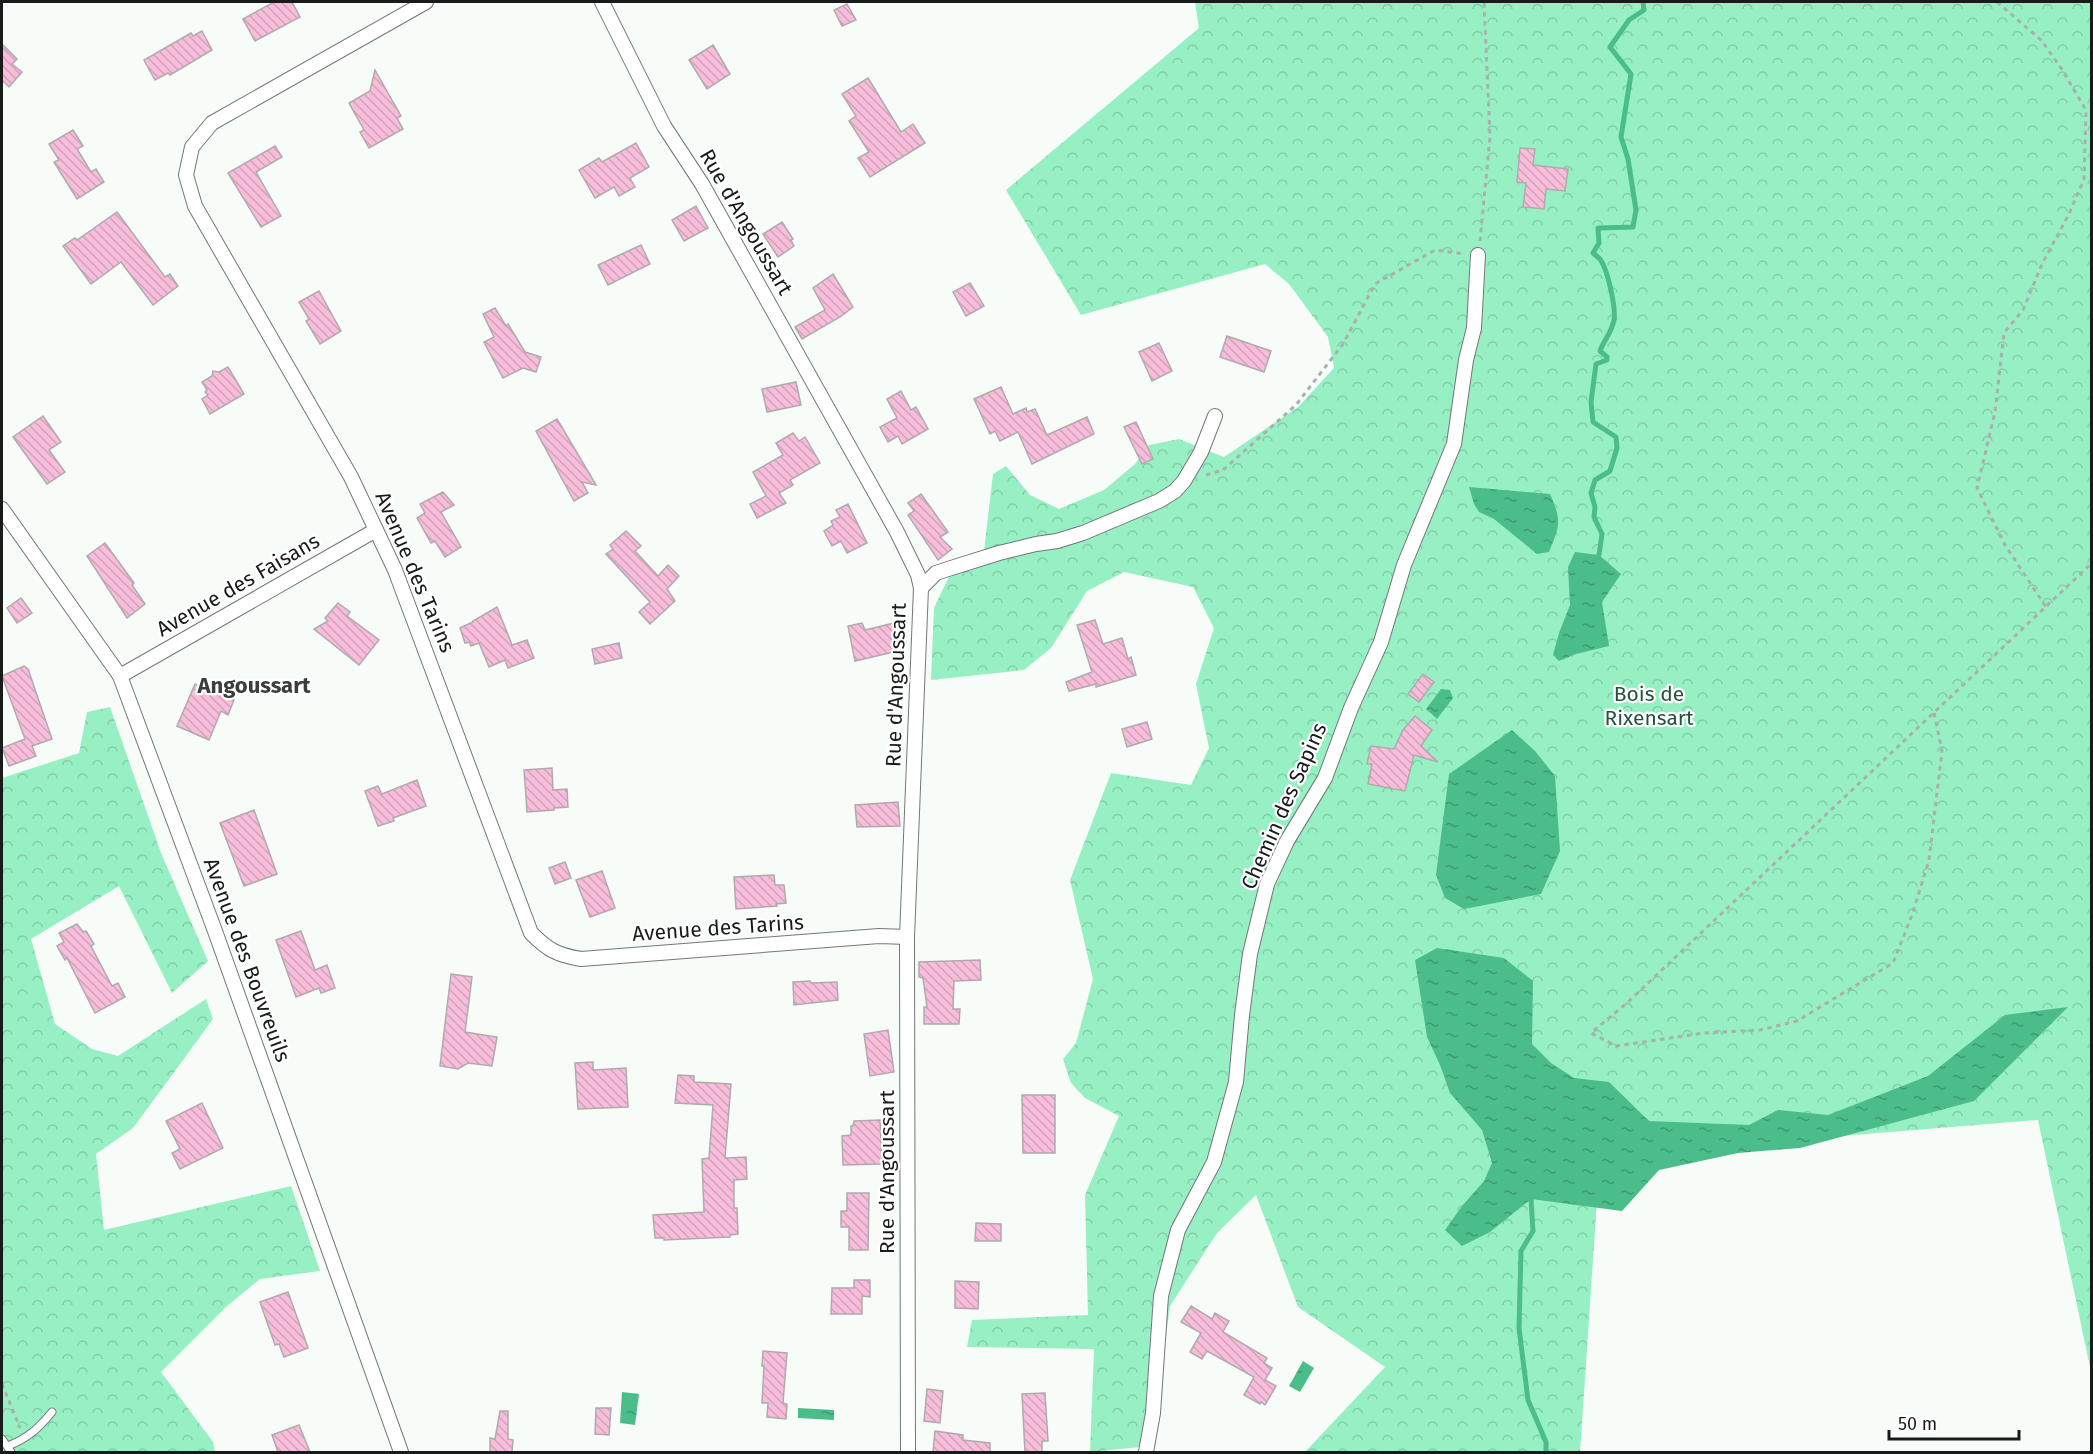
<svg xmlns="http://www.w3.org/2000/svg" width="2093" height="1454" font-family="'Fira Sans',sans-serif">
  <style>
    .forest { fill: url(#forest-crowns) }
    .water { fill: url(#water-ripples) }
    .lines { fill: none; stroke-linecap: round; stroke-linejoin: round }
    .stream { stroke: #4bbd8b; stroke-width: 5 }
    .building { fill: url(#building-back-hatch); stroke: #afabad; stroke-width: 1.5 }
    .service-casing { stroke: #737775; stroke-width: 9 }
    .minor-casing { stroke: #737775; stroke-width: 16 }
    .path { stroke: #abafad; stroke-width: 3; stroke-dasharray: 4.5 4.5; stroke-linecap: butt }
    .service { stroke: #fff; stroke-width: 7 }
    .minor { stroke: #fff; stroke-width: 14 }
    .labels { text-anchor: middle; stroke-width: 4.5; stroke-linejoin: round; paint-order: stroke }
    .street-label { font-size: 21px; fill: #191b1a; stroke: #fff }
    .park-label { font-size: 21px; fill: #24523c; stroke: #fff }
    .neighbourhood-label { font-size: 22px; font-weight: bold; fill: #3a3d3b; stroke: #fff }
  </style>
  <defs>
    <pattern id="forest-crowns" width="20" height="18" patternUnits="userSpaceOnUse" patternTransform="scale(1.5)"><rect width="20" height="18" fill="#97f0c4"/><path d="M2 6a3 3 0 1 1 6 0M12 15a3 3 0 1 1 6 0" fill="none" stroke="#82cda8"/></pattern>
    <pattern id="water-ripples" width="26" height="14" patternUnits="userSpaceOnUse" patternTransform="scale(1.5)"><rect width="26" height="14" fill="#4bbd8b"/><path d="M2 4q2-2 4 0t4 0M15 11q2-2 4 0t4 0" fill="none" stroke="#3e9971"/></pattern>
    <pattern id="building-back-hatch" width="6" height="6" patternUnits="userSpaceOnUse" patternTransform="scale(1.5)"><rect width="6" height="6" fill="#f7bdda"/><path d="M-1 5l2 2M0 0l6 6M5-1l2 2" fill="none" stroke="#d3a2ba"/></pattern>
  </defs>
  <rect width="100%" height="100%" fill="#f7fcf9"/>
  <!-- forest -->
  <g class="forest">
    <polygon points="1195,2 2091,2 2091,1372 2038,1120 1600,1156 1580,1452 1305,1452 1385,1367 1298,1307 1256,1195 1217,1233 1170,1306 1151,1446 1090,1452 1094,1349 967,1347 972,1320 1088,1315 1085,1195 1119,1116 1085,1098 1071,1083 1063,1059 1076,1043 1093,979 1070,880 1111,773 1191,785 1209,748 1196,684 1214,628 1193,587 1124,572 1087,591 1051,648 1024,670 931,680 934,608 952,570 984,551 993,474 1006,466 1030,495 1059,509 1104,490 1135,464 1149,445 1179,439 1224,457 1298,407 1334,368 1328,337 1289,284 1265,264 1081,315 1006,190 1199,28"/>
    <polygon points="110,707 161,853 208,961 172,993 119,886 31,939 55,1024 92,1049 118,1056 206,999 213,1019 133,1128 96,1154 104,1230 291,1186 320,1271 260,1279 226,1307 161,1372 213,1442 215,1452 2,1452 2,778 79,753 87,712"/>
  </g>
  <!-- water -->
  <g class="water">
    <path d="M1469 487 1550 494C1562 521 1560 525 1549 552L1537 554 1494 519 1479 512 1474 504Z"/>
    <polygon points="1575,552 1599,555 1621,574 1602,602 1609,646 1576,654 1559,661 1553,655 1559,633 1570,605 1568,567"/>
    <polygon points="1441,689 1450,690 1453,698 1437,719 1426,709"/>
    <polygon points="1512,730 1535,751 1555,776 1560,851 1541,894 1464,909 1445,898 1436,875 1449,774"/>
    <polygon points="1437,948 1504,958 1533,981 1532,1044 1551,1063 1574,1078 1609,1082 1649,1121 1749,1125 1778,1110 1828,1115 1928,1076 2005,1015 2068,1007 1974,1101 1800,1148 1738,1153 1659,1170 1622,1211 1531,1199 1490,1232 1462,1246 1445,1230 1462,1206 1484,1181 1492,1163 1482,1130 1450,1093 1440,1065 1427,1037 1415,960"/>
    <polygon points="1303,1361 1314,1368 1300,1392 1289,1386"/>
    <polygon points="622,1392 639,1394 635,1425 620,1423"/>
    <polygon points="798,1408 834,1410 834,1420 798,1418"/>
  </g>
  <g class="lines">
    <!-- stream -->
    <g class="stream">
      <path d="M1599 555 1602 534 1594 517 1595 507 1591 493 1595 480 1610 471 1617 448 1616 437 1593 422 1591 402 1596 364 1607 360V357L1600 351C1604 340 1612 332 1614 320 1616 308 1608 270 1600 259 1600 259 1593 253 1593 253L1599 243 1598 228 1633 227 1636 210 1628 159 1621 137 1631 74 1610 47 1629 20 1644 10 1643 2"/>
      <polyline points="1531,1199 1533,1231 1521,1251 1519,1328 1528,1400 1546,1442 1546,1452"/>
    </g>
  </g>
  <!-- building -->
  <g class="building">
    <polygon points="274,2 292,2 300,17 255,41 243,19"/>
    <polygon points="847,4 856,20 842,26 834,10"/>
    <polygon points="202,31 212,50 170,75 168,73 155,80 144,60 191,33 193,36"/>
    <polygon points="2,44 17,59 12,64 22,72 9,87 2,80"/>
    <polygon points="713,45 730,74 707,89 689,60"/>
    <polygon points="375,70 401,116 397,118 403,129 369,148 360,132 364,130 349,103 370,91"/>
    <polygon points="868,78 901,132 913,124 925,143 870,177 858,158 869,152 849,121 856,116 842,94"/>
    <polygon points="73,130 83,146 77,149 91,172 96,169 104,182 77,199 54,162 59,160 49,144"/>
    <polygon points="636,143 649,167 630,178 635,187 619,196 614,187 595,198 579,170 599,158 602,162"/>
    <polygon points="275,146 282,157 256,172 281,216 261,227 228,173"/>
    <polygon points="1520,148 1535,149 1533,165 1568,169 1565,191 1546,189 1544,209 1523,207 1526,183 1517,182"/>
    <polygon points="696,206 708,228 684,241 672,220"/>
    <polygon points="117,212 165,277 170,274 178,286 153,305 121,262 91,284 63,246 75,238 77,240"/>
    <polygon points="782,222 793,239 791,240 794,246 778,257 763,234"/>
    <polygon points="641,245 650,264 608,285 598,265"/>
    <polygon points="833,274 853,307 840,317 802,339 795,327 825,310 813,288"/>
    <polygon points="970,283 984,306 966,316 953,292"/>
    <polygon points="319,291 341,331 320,344 306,321 309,319 299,302"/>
    <polygon points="495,308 506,326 508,324 525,352 541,357 536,372 523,368 503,378 484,342 494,337 483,314"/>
    <polygon points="1227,336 1271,351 1264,372 1220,357"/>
    <polygon points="1159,343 1172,371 1152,381 1139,352"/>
    <polygon points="228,367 244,394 210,414 202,399 208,395 205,392 207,390 202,382 212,376 213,371 219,372"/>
    <polygon points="796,382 801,405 767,412 762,389"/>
    <polygon points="1001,387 1013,414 1026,408 1027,412 1035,409 1047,435 1087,417 1094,434 1032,464 1018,432 1000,441 995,431 990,434 974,399"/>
    <polygon points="901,391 911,410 916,407 928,429 902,444 898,436 888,442 880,427 897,418 887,399"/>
    <polygon points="43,416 61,442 49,450 65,472 47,484 13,437"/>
    <polygon points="557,419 596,485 582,482 588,493 574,501 536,431"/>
    <polygon points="1136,422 1153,459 1142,464 1124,427"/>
    <polygon points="793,433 799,441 805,437 820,463 790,480 793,485 779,493 786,503 757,518 750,504 766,496 753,472 783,455 776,443"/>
    <polygon points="443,492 454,505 441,512 461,547 445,557 435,541 431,543 417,518 425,513 420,504"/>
    <polygon points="921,494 948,532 940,537 952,549 938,560 908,515 914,511 908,503"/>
    <polygon points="848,504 867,543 847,553 841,541 832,546 824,531 833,525 831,521 840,517 836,510"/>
    <polygon points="626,531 641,546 635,551 658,576 668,565 679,576 667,589 675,601 650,624 639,612 650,602 606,554 613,549 610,545"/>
    <polygon points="105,543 134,583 132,585 145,604 127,618 87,556"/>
    <polygon points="21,598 32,613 17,623 7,608"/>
    <polygon points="338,603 350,612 347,616 379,640 359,665 314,629 328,621 325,618"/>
    <polygon points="497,607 512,645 527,640 534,658 508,668 505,660 489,667 479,643 471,646 469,642 465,643 460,628 473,622 473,621"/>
    <polygon points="1095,620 1103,644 1122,638 1128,659 1131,657 1136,675 1096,687 1096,684 1069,691 1066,682 1092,672 1077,625"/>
    <polygon points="862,623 865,630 894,623 897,637 901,636 906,642 902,650 855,661 848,626"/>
    <polygon points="619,643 622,658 595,664 592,649"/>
    <polygon points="24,666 28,669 52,739 32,746 36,756 9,766 2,748 25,739 2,676"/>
    <polygon points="1423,674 1434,682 1419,702 1408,694"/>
    <polygon points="195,684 234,700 228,715 221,711 209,740 177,726"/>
    <polygon points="1415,716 1432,730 1421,746 1438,762 1414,755 1405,791 1368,784 1372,764 1367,764 1371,746 1394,749 1403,730"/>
    <polygon points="1147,722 1152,739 1127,747 1122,729"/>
    <polygon points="552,768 553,790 567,789 568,807 554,808 554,810 527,812 524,770"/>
    <polygon points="417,780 426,806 393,818 394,821 378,826 365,791 378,786 382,794"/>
    <polygon points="898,802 900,826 857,827 855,805"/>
    <polygon points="254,810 277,874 244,886 220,823"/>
    <polygon points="565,862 571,878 555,884 549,868"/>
    <polygon points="602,871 615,908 590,917 576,880"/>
    <polygon points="774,875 775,885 784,885 786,903 776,904 777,906 736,909 734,877"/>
    <polygon points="77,924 83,932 86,931 94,944 91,946 112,986 118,983 125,997 95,1013 67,958 65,960 57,946 64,942 59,933"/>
    <polygon points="301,931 315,970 327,965 335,988 321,993 319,988 296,997 276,940"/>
    <polygon points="980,960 981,980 954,981 953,1009 960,1009 959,1024 924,1024 924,1007 927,1007 923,978 919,977 919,962"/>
    <polygon points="451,974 472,977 465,1032 497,1037 492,1066 468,1063 458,1069 440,1066"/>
    <polygon points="810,981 811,983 837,982 838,1000 794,1005 793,982"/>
    <polygon points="888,1030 894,1072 870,1076 864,1034"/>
    <polygon points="593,1062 593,1070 626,1068 628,1107 578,1109 575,1063"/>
    <polygon points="678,1075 694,1076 694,1082 731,1084 725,1158 746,1157 747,1179 734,1180 734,1208 737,1208 738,1234 730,1235 730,1237 664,1240 664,1238 655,1238 653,1215 704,1212 702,1159 709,1158 713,1105 675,1103"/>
    <polygon points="1022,1095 1055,1095 1055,1153 1023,1153"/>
    <polygon points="202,1103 223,1148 180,1169 172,1153 180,1149 166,1121"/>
    <polygon points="880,1120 882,1164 843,1165 842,1136 851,1135 851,1126 853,1126 854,1121"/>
    <polygon points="847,1193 869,1193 868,1250 849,1250 849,1227 841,1227 841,1211 847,1211"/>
    <polygon points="976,1223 1001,1224 1001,1241 975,1241"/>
    <polygon points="854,1280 870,1280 870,1297 862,1296 862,1314 831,1314 832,1288 854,1288"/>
    <polygon points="955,1281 979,1282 978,1309 955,1308"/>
    <polygon points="288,1292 308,1348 284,1357 279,1344 275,1345 260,1302"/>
    <polygon points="1191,1306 1212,1319 1215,1313 1229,1321 1223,1332 1267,1358 1264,1363 1272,1368 1265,1380 1276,1386 1265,1405 1261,1402 1260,1404 1244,1395 1254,1377 1207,1351 1202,1359 1190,1352 1201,1333 1181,1322"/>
    <polygon points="763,1351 787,1353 783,1403 787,1404 786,1419 767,1417 768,1403 762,1403 764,1366 762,1366"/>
    <polygon points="927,1389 943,1391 940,1423 924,1421"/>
    <polygon points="1045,1393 1048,1441 1042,1441 1042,1452 1025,1452 1022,1394"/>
    <polygon points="596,1408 611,1408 609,1435 595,1434"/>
    <polygon points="500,1411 508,1411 508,1439 513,1440 512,1452 490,1452 490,1438 495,1439"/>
    <polygon points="299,1425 310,1452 278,1452 272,1435"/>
    <polygon points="935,1431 963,1435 963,1440 990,1443 990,1452 933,1452"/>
  </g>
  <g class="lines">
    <defs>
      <g id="service">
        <polyline points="2,1439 11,1452"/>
        <path d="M8 1446C28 1438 39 1428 52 1412"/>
      </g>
      <g id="minor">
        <path d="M426 2 212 123 192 147 186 175 195 206 351 477 395 570 531 933C548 950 557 955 581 959L879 936 907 937"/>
        <polyline points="602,2 664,126 702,184 897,532 918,575 921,588 907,937 908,1452"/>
        <polyline points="2,509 120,676 215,931 401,1452"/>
        <polyline points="921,588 936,573 948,569 999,553 1036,544 1057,541 1083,533 1159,501 1175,491 1184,481 1201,452 1215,416"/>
        <polyline points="120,676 376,530"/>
        <polyline points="1146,1452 1153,1413 1161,1296 1178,1230 1214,1162 1236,1082 1242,1015 1250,954 1267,884 1287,841 1325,778 1351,708 1381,642 1404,565 1454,444 1466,360 1474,328 1478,255"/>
      </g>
    </defs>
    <!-- service casing -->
    <use href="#service" class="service-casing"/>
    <!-- minor casing -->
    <use href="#minor" class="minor-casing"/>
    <!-- path -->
    <g class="path">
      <polyline points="1997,2 2041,40 2061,68 2086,110 2084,179 2069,214 2042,264 2023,310 2004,333 1995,412 1977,488 2005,545 2046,607"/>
      <polyline points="1480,241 1490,137 1484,2"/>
      <polyline points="1206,475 1223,470 1296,405 1343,344 1375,284 1435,250 1465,254"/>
      <polyline points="1934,713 1942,751 1929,860 1912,915 1893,963 1797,1021 1760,1030 1704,1033 1616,1046 1591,1033 1628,1002 2092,563"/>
      <polyline points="2,1384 20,1428"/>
    </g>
    <!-- service -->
    <use href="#service" class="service"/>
    <!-- minor -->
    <use href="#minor" class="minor"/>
  </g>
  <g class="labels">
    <!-- street labels -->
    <g class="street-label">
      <text transform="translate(746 222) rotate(60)" y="7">Rue d'Angoussart</text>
      <text transform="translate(415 572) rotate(67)" y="7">Avenue des Tarins</text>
      <text transform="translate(238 585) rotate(-30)" y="7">Avenue des Faisans</text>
      <text transform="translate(896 685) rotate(-88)" y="7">Rue d'Angoussart</text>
      <text transform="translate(1284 806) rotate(-66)" y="7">Chemin des Sapins</text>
      <text transform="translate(718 928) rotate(-4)" y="7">Avenue des Tarins</text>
      <text transform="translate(247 960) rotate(70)" y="7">Avenue des Bouvreuils</text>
      <text transform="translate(887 1172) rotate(-90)" y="7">Rue d'Angoussart</text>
    </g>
    <!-- park labels -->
    <g class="park-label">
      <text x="1649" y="701">Bois de<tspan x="1649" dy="24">Rixensart</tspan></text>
    </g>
    <!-- neighbourhood labels -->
    <g class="neighbourhood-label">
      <text x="254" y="693">Angoussart</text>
    </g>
  </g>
  <!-- border -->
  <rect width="2093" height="1454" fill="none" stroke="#191b1a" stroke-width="6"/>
  <!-- scale -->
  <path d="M1889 1430v9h130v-9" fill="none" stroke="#191b1a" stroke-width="3"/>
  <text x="1898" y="1430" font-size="18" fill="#191b1a" stroke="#ffffff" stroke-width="4.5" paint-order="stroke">50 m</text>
</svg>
